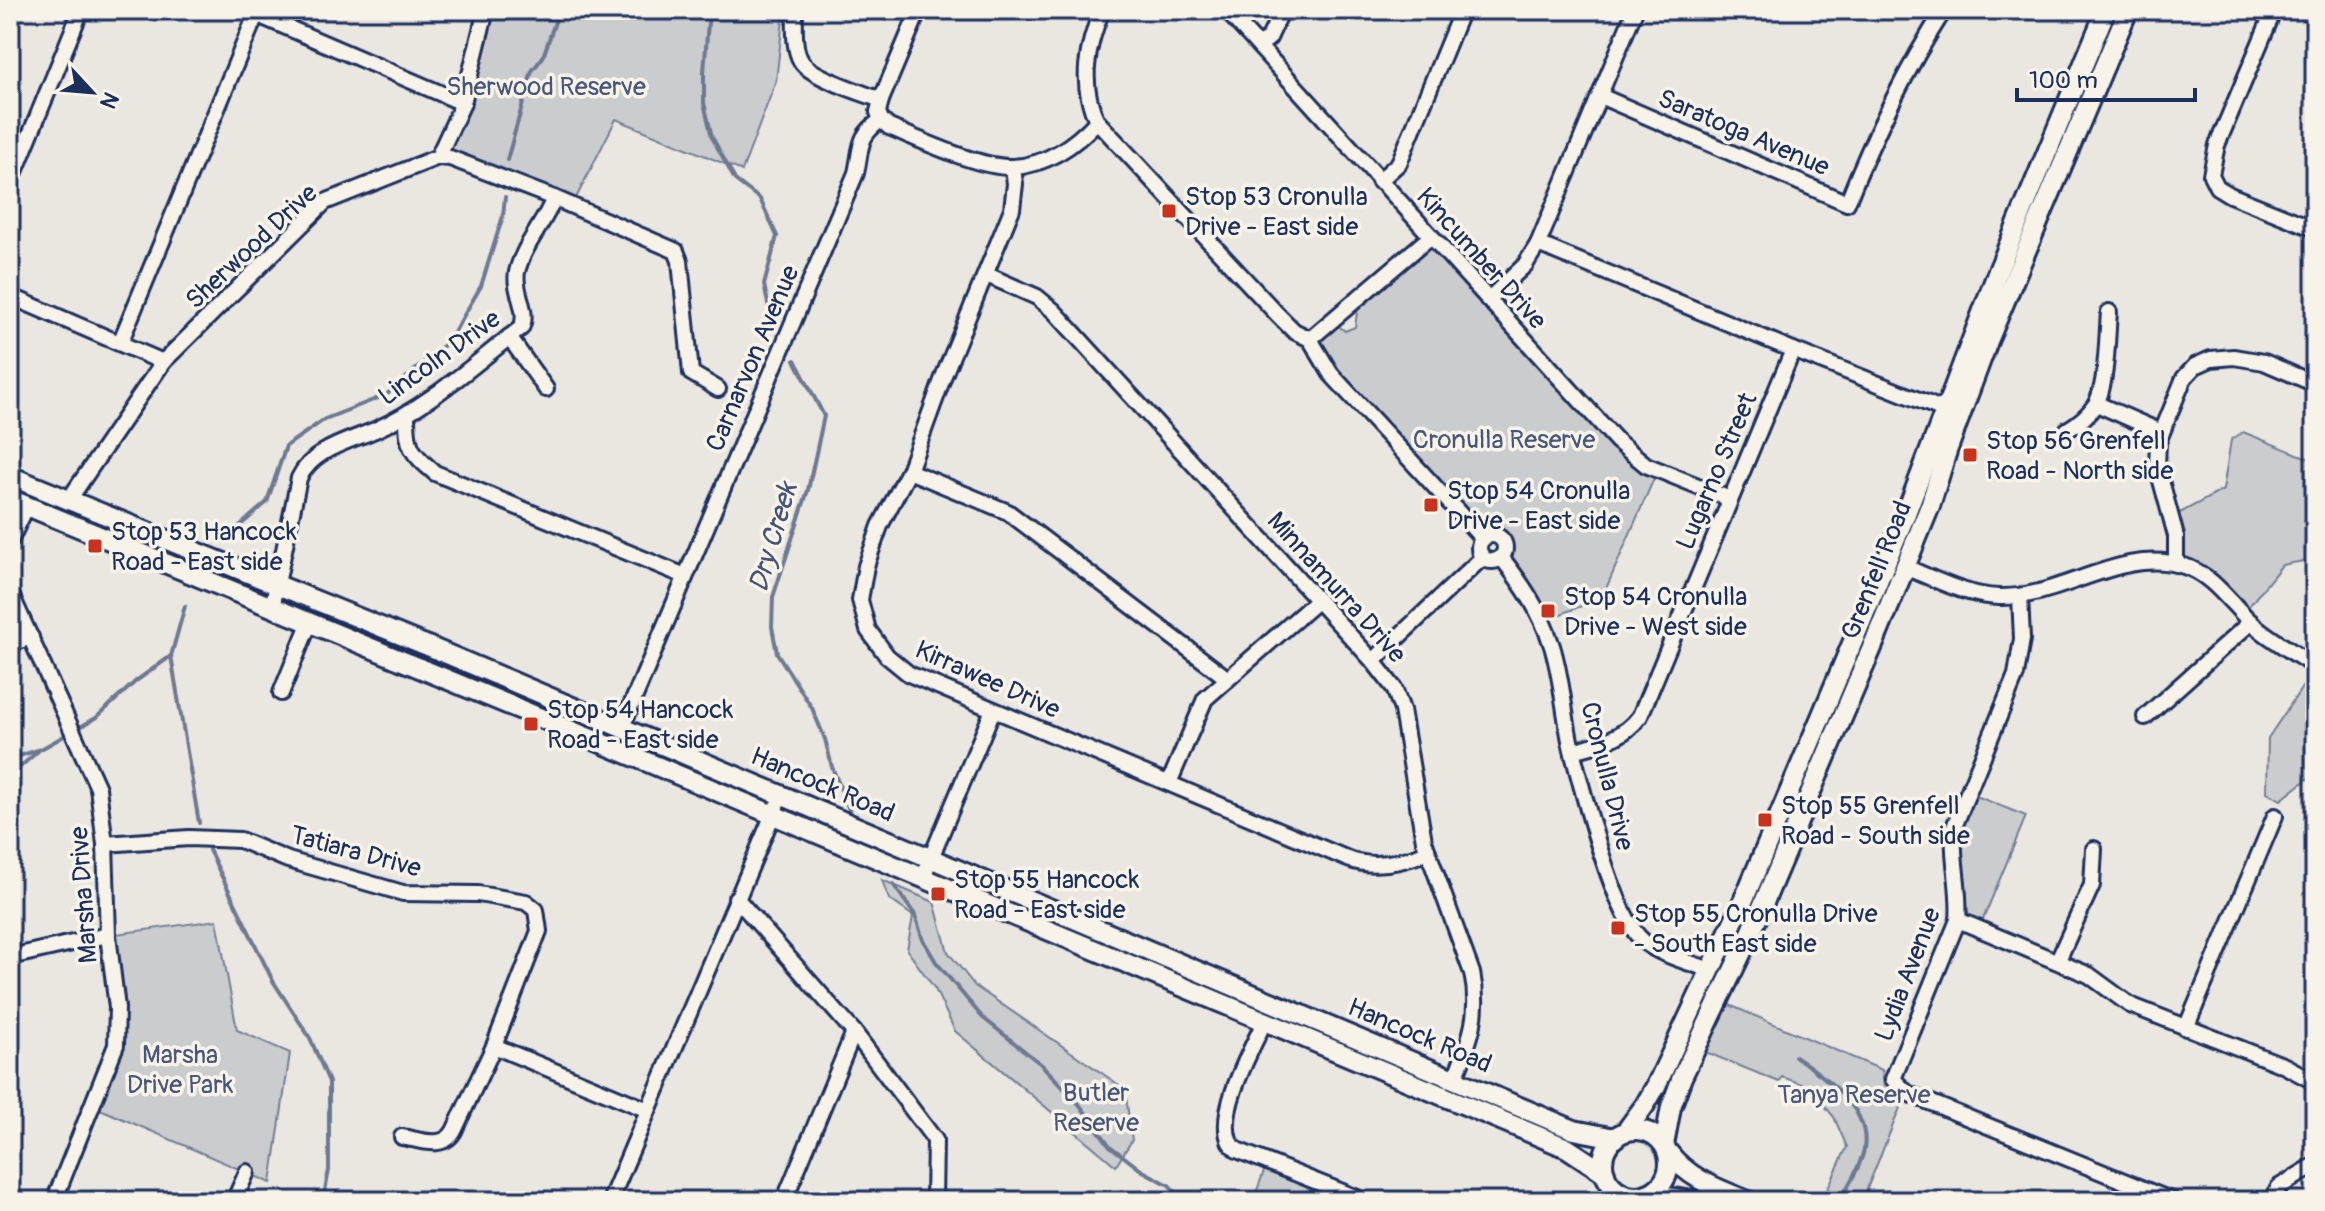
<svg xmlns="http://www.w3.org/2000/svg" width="2325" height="1211" font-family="Pangolin,sans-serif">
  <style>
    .green { fill: #cbcccd; stroke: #737e96; stroke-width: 2 }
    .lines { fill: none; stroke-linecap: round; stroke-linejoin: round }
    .stream { stroke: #6d7892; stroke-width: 4 }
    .minor-casing { stroke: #1b2f5e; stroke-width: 20 }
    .major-casing { stroke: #1b2f5e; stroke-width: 24 }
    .minor { stroke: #f7f3e8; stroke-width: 14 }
    .major { stroke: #f7f3e8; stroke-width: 18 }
    .poi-dot { fill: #c8321e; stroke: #f7f3e8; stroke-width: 3 }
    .labels { text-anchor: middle; stroke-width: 7; stroke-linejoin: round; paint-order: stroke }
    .park-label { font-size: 26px; fill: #47567a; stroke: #f7f3e8 }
    .street-label { font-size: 26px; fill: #1b2f5e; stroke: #f7f3e8 }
    .poi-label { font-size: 26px; fill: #1b2f5e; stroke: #f7f3e8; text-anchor: start }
    .water-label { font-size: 28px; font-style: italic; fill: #445378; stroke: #f7f3e8 }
  </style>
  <rect width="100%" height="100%" fill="#eae7e0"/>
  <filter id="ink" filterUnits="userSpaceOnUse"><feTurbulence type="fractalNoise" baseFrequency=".0125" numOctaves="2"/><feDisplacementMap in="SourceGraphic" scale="16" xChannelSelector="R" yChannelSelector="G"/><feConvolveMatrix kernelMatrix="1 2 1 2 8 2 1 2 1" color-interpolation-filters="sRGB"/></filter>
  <g filter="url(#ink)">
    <!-- green -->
    <g class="green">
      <polygon points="487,10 784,10 776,81 742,171 616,119 572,206 438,157"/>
      <polygon points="1430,249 1435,250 1655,476 1602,598 1548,619 1513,562 1506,538 1498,531 1482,527 1469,516 1334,367 1319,339 1336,324 1345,331 1355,327 1358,306 1424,250"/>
      <polygon points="2243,432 2315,461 2315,559 2282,565 2245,611 2205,569 2180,555 2174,516 2223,490 2231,440"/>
      <polygon points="2311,674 2315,677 2315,773 2281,800 2267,792 2268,738"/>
      <polygon points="1971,794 2026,816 1982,922 1969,914 1965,908 1958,828"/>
      <polygon points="882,880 934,902 948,952 975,986 1125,1089 1132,1140 1116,1166 955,1031 935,989 907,950 913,916 889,899"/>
      <polygon points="217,920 237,1030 290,1053 271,1183 93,1106 116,1045 108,935"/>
      <polygon points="1720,1001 1882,1070 1884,1088 1904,1098 1862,1201 1822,1201 1847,1147 1834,1117 1808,1086 1782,1077 1779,1082 1698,1049"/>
      <polygon points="1266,1166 1352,1201 1253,1201"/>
    </g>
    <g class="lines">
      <!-- stream -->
      <g class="stream">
        <polyline points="709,10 704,72 704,103 712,137 735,180 760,199 777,236 764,285 772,322"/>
        <polyline points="507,160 532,71 543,57 559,10"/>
        <polyline points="795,360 824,416 808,490 773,597 772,627 777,653 812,708 825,739 832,767 850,812"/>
        <polyline points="226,538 267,502 286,446 325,419 386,395 449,341 481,286 503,216 505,197"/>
        <polyline points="185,606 171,656 199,823"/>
        <polyline points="10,759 41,749 96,718 136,681 171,656"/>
        <polyline points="10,776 38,751"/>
        <polyline points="209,850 273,981 310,1038 329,1082 329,1170 323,1201"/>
        <polyline points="893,884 915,915 923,940 936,962 982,1017 1042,1065 1079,1104 1110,1146 1141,1170 1169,1185 1184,1201"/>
        <path d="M1795 1056C1824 1077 1871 1107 1864 1149 1861 1166 1848 1185 1840 1201"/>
      </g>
      <defs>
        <g id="minor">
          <path d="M795 10C795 25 793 48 801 61 810 77 863 93 881 100"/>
          <path d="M1102 10C1087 46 1079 84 1097 121L1277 314 1294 331 1310 339 1331 374 1483 539"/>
          <polyline points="1226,10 1617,441 1646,465 1730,499"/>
          <polyline points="2274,10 2217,145 2211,175 2217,187 2230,195 2315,229"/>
          <polyline points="256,14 463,103"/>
          <polyline points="1259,46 1269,38 1282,10"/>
          <path d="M1600 96 1847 203C1874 135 1905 71 1944 10"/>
          <path d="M881 120 889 127C921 140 979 168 1012 167 1046 166 1076 144 1097 121"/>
          <polyline points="438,157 450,158 554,198 676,251 680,261 691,373 718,389"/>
          <path d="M1013 167 1015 184 1012 209 944 375 909 471 880 526 866 566 860 600 868 630 887 656 909 674 1348 859C1373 869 1403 862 1428 852"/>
          <polyline points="1379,181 1399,163 1462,10"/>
          <polyline points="10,184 81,10"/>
          <polyline points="1538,244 1793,350 1944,410"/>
          <path d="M987 275 1037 297 1054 311 1373 661 1394 688 1402 710 1424 841 1472 973C1481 1014 1470 1040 1455 1078"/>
          <polyline points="10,296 163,362"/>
          <polyline points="1488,300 1525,265 1538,244 1635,10"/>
          <polyline points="509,337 546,389"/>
          <polyline points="1310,339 1430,237"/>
          <polyline points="120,343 258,10"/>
          <polyline points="2097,404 2161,432"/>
          <path d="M407 415C407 447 410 452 435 473L685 576"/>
          <path d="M2067 430C2077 424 2088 416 2095 405 2107 388 2107 335 2109 312"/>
          <polyline points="909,471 1008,512 1228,679"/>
          <polyline points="68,501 163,362 325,202 438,157 463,103 486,10"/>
          <circle cx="1492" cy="548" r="13"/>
          <polyline points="10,541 27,506"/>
          <path d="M1501 557C1523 585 1541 612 1552 646 1563 681 1564 719 1573 754 1583 793 1615 918 1643 941 1661 955 1688 962 1710 970"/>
          <polyline points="2176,564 2176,536 2157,466 2158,442 2184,378 2195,366 2211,359 2234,357 2264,362 2315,384"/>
          <path d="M1905 567C1935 579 1966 596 1999 597 2062 599 2121 546 2184 566 2214 575 2232 606 2254 625 2273 641 2295 653 2315 667"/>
          <polyline points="10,592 98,788 105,844 108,935 117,1008 116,1045 54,1201"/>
          <path d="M2020 596 2022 639 2016 675 1954 827C1951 858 1961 889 1958 920L1893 1079 1907 1093 2173 1201"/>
          <path d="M272 608 299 478C313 449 347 442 375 430 429 406 474 364 521 328 530 311 513 292 517 272 523 246 544 224 554 198"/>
          <polyline points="10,644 31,637"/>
          <polyline points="1373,661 1483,557"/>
          <polyline points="281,693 309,624"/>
          <polyline points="2145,717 2251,622"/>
          <path d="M622 727 856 173C862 147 857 137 881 120L878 112 881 100 919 10"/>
          <path d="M1573 751C1599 744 1623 739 1640 716L1793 350"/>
          <polyline points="1169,783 1205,699 1318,600"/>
          <path d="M105 844 189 838 240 840 288 860 403 893 478 894 526 902 536 910 539 931 494 1046 454 1131C443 1150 421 1140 402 1137"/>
          <polyline points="922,879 993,710"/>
          <polyline points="736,898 854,1032 935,1140 934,1201"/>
          <polyline points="1958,920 2089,975 2130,1005 2285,1066 2315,1082"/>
          <polyline points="10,957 108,935"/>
          <polyline points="2058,960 2092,885 2094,849"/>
          <path d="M1264 1022C1251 1051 1218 1109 1229 1140 1230 1144 1234 1147 1237 1150L1365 1201"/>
          <polyline points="2186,1028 2275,816"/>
          <polyline points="494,1046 648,1110"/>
          <polyline points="234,1201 247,1172"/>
          <polyline points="610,1201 776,807"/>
          <polyline points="784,1201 854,1032"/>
          <polyline points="2272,1201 2279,1187 2315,1165"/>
        </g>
        <g id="major">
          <polyline points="10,476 435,649 1574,1130 1615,1138"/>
          <polyline points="10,499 652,764 1567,1148 1605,1173"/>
          <circle cx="1636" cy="1163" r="33"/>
          <polyline points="1626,1131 1645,1105 1656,1086 1744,899 1854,639 1905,516 1998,271 2106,10"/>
          <polyline points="1664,1145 1671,1107 1682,1077 1751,933 1874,643 1930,506 1947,451 1988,341 2128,10"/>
          <path d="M1668 1152C1689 1179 1716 1188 1748 1201"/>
          <polyline points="1647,1194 1693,1201"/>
        </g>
      </defs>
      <!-- minor casing -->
      <use href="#minor" class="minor-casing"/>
      <!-- major casing -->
      <use href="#major" class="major-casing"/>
      <!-- minor -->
      <use href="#minor" class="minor"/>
      <!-- major -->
      <use href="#major" class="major"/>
    </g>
  </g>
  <!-- markers -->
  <g class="poi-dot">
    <rect x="1161" y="203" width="16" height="16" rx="4"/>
    <rect x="1962" y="447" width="16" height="16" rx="4"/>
    <rect x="1423" y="497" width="16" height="16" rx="4"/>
    <rect x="87" y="538" width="16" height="16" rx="4"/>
    <rect x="1540" y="603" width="16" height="16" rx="4"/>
    <rect x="523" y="716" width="16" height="16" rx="4"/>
    <rect x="1757" y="812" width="16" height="16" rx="4"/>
    <rect x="930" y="886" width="16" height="16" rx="4"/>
    <rect x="1610" y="920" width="16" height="16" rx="4"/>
  </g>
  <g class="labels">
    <!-- park labels -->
    <g class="park-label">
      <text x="546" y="95">Sherwood Reserve</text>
      <text x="1504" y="448">Cronulla Reserve</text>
      <text x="180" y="1063">Marsha<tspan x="180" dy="30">Drive Park</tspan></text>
      <text x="1096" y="1101">Butler<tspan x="1096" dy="30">Reserve</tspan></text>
      <text x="1854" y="1103">Tanya Reserve</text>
    </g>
    <!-- street labels -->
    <g class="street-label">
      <text transform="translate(1744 132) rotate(23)" y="9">Saratoga Avenue</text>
      <text transform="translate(251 246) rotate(-43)" y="9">Sherwood Drive</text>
      <text transform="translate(1482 258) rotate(48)" y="9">Kincumber Drive</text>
      <text transform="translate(439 357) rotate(-36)" y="9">Lincoln Drive</text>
      <text transform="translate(752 358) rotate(-67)" y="9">Carnarvon Avenue</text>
      <text transform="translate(1716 471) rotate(-67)" y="9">Lugarno Street</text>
      <text transform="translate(1876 570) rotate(-68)" y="9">Grenfell Road</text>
      <text transform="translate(1337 587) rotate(48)" y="9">Minnamurra Drive</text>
      <text transform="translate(988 679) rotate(24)" y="9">Kirrawee Drive</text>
      <text transform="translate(1608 776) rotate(76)" y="9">Cronulla Drive</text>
      <text transform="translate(823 784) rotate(23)" y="9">Hancock Road</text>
      <text transform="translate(356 851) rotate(15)" y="9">Tatiara Drive</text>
      <text transform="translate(83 895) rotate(-94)" y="9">Marsha Drive</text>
      <text transform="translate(1907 974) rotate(-69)" y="9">Lydia Avenue</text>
      <text transform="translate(1420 1035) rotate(23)" y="9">Hancock Road</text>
    </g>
    <!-- poi labels -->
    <g class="poi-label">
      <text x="1185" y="205">Stop 53 Cronulla<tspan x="1185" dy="30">Drive - East side</tspan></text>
      <text x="1986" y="449">Stop 56 Grenfell<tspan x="1986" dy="30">Road - North side</tspan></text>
      <text x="1447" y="499">Stop 54 Cronulla<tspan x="1447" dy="30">Drive - East side</tspan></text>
      <text x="111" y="540">Stop 53 Hancock<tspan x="111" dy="30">Road - East side</tspan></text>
      <text x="1564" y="605">Stop 54 Cronulla<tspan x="1564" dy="30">Drive - West side</tspan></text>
      <text x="547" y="718">Stop 54 Hancock<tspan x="547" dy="30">Road - East side</tspan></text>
      <text x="1781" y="814">Stop 55 Grenfell<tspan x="1781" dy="30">Road - South side</tspan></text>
      <text x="954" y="888">Stop 55 Hancock<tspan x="954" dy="30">Road - East side</tspan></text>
      <text x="1634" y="922">Stop 55 Cronulla Drive<tspan x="1634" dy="30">- South East side</tspan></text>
    </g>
    <!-- water labels -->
    <g class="water-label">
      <text transform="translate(772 537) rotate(-74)" y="10">Dry Creek</text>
    </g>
  </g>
  <!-- margin -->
  <rect width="2325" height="1211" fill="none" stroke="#f7f3e8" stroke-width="40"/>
  <rect x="20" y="20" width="2285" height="1171" fill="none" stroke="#1b2f5e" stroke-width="3" filter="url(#ink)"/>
  <!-- north arrow -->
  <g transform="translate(92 92) rotate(116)" stroke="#f7f3e8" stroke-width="6" paint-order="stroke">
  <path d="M0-6L14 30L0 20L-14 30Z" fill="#1b2f5e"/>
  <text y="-12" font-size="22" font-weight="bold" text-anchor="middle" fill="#1b2f5e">N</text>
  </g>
  <!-- scale -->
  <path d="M2017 88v12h178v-12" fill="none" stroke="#1b2f5e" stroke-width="4"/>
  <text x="2029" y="88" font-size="24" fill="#1b2f5e" stroke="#f7f3e8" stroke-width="6" paint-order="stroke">100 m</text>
</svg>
